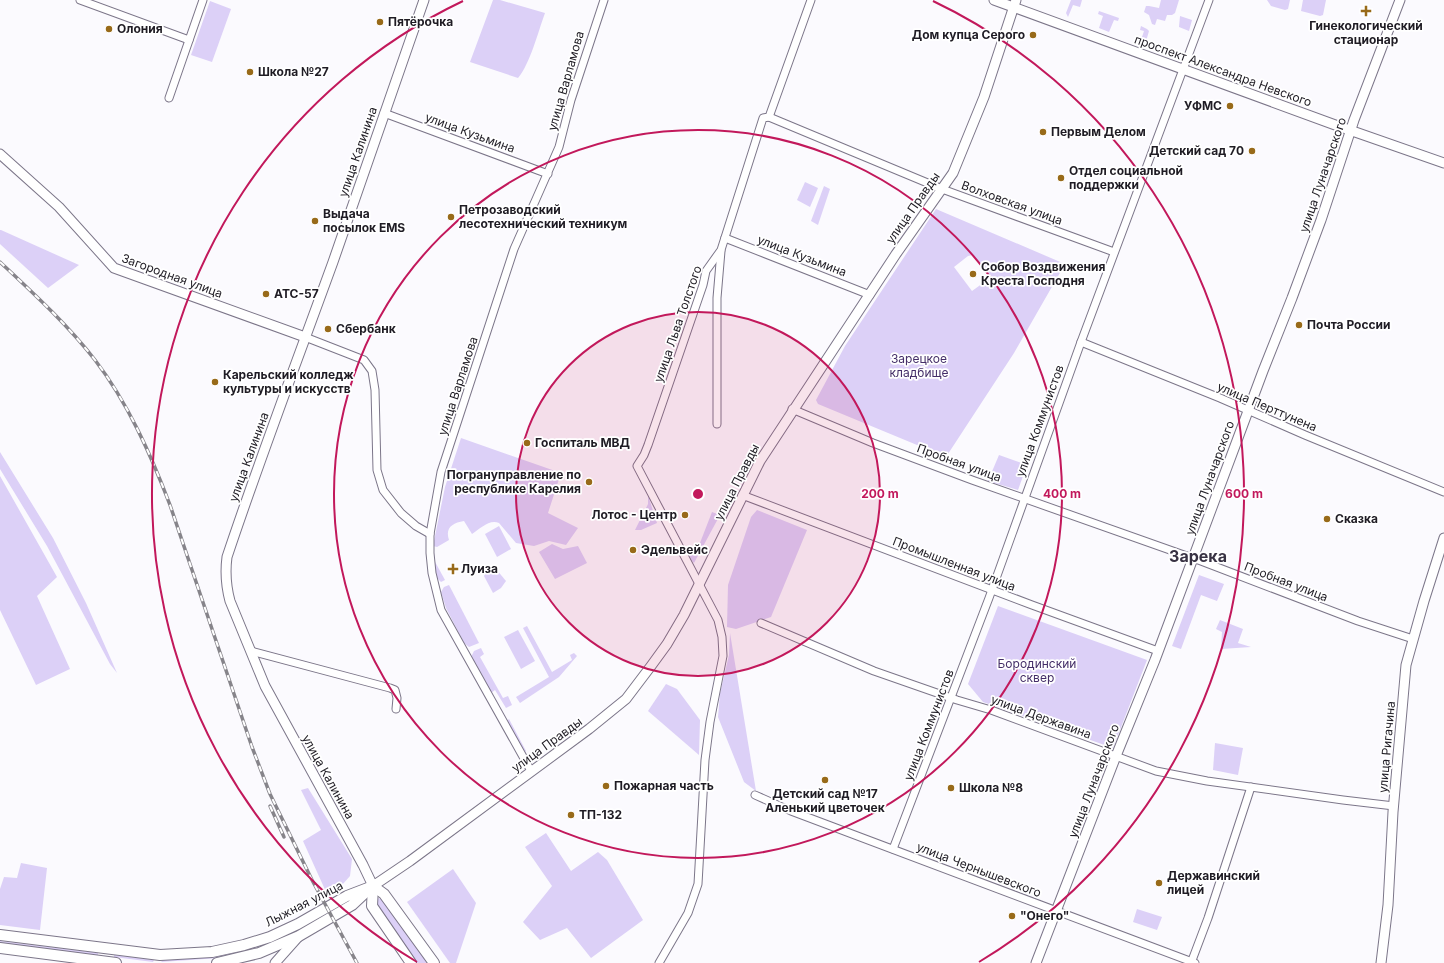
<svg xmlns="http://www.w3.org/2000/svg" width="1444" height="963" font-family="Inter,sans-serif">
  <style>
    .green { fill: #dcd0f7; fill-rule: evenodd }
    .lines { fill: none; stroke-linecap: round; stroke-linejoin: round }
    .street-casing { stroke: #7c7689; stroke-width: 9 }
    .secondary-casing { stroke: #7c7689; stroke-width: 11 }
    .primary-casing { stroke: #7c7689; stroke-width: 12 }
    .street { stroke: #fff; stroke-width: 7 }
    .secondary { stroke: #fff; stroke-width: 9 }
    .primary { stroke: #fff; stroke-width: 10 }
    .rail-casing { stroke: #86848a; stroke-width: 3.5 }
    .rail { stroke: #fff; stroke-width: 2; stroke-dasharray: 6; stroke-linecap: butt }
    .ring { fill: none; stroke: #c2185b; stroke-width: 2 }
    .poi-dot { fill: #986a19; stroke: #fff; stroke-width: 1.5 }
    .labels { text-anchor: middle; stroke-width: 3.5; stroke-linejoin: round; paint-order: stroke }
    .poi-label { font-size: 12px; font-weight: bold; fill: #1f1c24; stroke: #fff; text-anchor: start }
    .street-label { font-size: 12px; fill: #1f1c24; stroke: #fff }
    .park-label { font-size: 12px; fill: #442e68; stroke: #fff }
    .district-label { font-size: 16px; font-weight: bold; fill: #383243; stroke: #fff }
    .centre { fill: #c2185b; stroke: #fff; stroke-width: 2 }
    .ring-label { font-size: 12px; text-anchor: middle; font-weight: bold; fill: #c2185b; stroke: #fff; stroke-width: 3.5; stroke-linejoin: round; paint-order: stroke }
  </style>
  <rect width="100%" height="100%" fill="#fbfafe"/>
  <!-- green -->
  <g class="green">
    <path d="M493 0H500L545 13C538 32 530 64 518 78L470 62Z"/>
    <polygon points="1071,0 1082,0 1080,7 1073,5 1068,17 1066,13"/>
    <polygon points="1161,0 1179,0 1175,13 1172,15 1167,15 1165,21 1157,19 1155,25 1152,24 1149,15 1144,12 1146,6 1149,6 1159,8"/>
    <polygon points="1267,0 1290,0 1288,9 1285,10 1271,6"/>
    <polygon points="1303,0 1326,0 1323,15 1320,16 1301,11"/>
    <polygon points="210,1 231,9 212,62 191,55"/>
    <polygon points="1099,11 1119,18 1118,21 1114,20 1109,32 1099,28 1103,16 1098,14"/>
    <polygon points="1180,16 1192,20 1189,31 1179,27"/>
    <polygon points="1141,26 1147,29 1149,31 1145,45 1140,43 1144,31 1140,30"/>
    <polygon points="805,182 818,188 810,207 797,200"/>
    <polygon points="824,186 830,189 818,225 811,221"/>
    <path d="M936 209 1065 264 1014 353 946 457 818 404 816 400 845 346ZM973 255 990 278 972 291 954 267 968 256Z"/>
    <polygon points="0,230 1,230 79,265 48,288 0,244"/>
    <path d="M461 438 561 473 548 513 578 528 566 545 549 541 534 546 516 543 499 523C489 519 480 529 472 534L464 521C452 523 445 528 449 540L437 547 433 546 445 487Z"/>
    <polygon points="0,452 53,538 86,603 117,673 110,664 47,546 0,469"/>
    <polygon points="999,455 1027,465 1018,490 988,481"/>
    <polygon points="0,476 57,577 37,596 70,669 36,685 0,610"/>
    <polygon points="648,495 657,523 641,530 635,530 648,504"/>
    <polygon points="757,510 807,530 771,617 736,629 727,627 728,585 751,517"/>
    <polygon points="712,512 720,515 694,563 691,560 689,556 693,546 698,548"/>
    <polygon points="499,526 511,549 497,557 485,534"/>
    <polygon points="552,544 563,549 578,546 587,563 555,579 539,552"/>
    <polygon points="434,560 445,580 441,582 437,578"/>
    <polygon points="489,566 496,569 506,581 501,588 493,593 484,576"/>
    <polygon points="1199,575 1224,584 1217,601 1201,595 1181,649 1172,646"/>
    <polygon points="449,585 479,643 469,647 464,643 446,608 441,592 444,587"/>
    <polygon points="998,606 1147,660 1113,748 983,702 968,684"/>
    <polygon points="1220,620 1243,629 1238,643 1251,647 1221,649 1222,632 1216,629"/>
    <polygon points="527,626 552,672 572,660 570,655 574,653 577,656 559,677 520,703 516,697 549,677 523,628"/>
    <polygon points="518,630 535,661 521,669 504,637"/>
    <polygon points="730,633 756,791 744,782 718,717 720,693 729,655"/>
    <polygon points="481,648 484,654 480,657 503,698 508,696 512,705 506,708 495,690 491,693 471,657 474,651"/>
    <polygon points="666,684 677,689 700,720 699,755 648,711"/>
    <polygon points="509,719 526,751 525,752 507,721"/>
    <polygon points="1215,743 1243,748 1238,775 1213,770"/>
    <polygon points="308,788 352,859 350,876 342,885 327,894 303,841 321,830 301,790"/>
    <polygon points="546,833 571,871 598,852 607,860 643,920 591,958 567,928 540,940 523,922 552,886 525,847"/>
    <polygon points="21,863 47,868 40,930 0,925 0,889 4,877 17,878"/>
    <polygon points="453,869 476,903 456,963 450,963 407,902"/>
    <polygon points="376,897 383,900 429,963 417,963 376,904"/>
    <polygon points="342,904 343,906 298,932 265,945 219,958 161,962 163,960 216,956"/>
    <polygon points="1137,909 1162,917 1157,930 1133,922"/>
    <polygon points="0,941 98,953 98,955 0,943"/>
    <polygon points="114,955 154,960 153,962 114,957"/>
  </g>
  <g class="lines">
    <defs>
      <g id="street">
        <polyline points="80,0 189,40"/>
        <polyline points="169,98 203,0"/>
        <polyline points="384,113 548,174"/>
        <polyline points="769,117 942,189 1114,252"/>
        <polyline points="725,238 870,295"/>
        <polyline points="305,337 364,360 372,371 375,390 377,470 383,490 401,513 416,526 430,534"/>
        <polyline points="1081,342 1220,398 1305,435 1444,492"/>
        <polyline points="792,409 873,443 972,480 1201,561 1358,621 1413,639"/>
        <polyline points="717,424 717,298 721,251"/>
        <polyline points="742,495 1032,605 1158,651"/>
        <polyline points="761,623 874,671 957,700 991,710 1156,771 1207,781 1343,800 1394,806"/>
        <polyline points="251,651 390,688 395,690 397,698 396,709"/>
        <polyline points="531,771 441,610 432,573 430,553 430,534 441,472 514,249 559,147 571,100 604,0"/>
        <polyline points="755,795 791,811 1195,963"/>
        <polyline points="893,849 989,598 1081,342 1209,0"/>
        <polyline points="659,963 688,913 698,884 705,760 710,722 723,656 722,637 718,620 637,466 644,455 648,445 703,285 706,271 721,250 763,118 769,117 811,0"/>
        <polyline points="1191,963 1208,918 1251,787"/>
      </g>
      <g id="secondary">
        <path d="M424 0C393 87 364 175 333 262 297 361 260 458 227 557 225 572 226 586 230 601L265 686 363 865 373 886 410 861 589 729 626 699 651 666 667 644 684 615 760 461 896 254 953 173 984 97 1016 0"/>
        <polyline points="994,0 1338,126 1444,163"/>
        <polyline points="0,154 59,207 114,268 305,337"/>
        <polyline points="275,963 299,936"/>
        <polyline points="1036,963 1116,756 1155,660 1263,371 1292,298 1321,220 1354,120 1400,0"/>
        <polyline points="1381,963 1388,905 1393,812 1406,665 1424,601 1444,538"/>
      </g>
      <g id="primary">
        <polyline points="373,886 384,894 434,963"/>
        <polyline points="373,886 372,906 411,963"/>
        <polyline points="0,935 160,955 212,952 244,945 270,937 298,924 347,896 373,886"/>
        <polyline points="0,948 116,963"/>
        <polyline points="217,963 259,953 299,936 352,905 368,890"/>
      </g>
    </defs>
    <!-- street casing -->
    <use href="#street" class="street-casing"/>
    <!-- secondary casing -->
    <use href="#secondary" class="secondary-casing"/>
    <!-- primary casing -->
    <use href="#primary" class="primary-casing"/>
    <!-- street -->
    <use href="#street" class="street"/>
    <!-- secondary -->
    <use href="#secondary" class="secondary"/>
    <!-- primary -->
    <use href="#primary" class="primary"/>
    <defs>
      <g id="rail">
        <path d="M0 262C33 293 67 324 95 360 128 403 151 455 170 505L252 747 270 794 312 880 357 963"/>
        <polyline points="270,806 284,837"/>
      </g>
    </defs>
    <!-- rail casing -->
    <use href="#rail" class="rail-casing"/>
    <!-- rail -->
    <use href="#rail" class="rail"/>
  </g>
  <!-- distance rings -->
  <circle cx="698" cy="494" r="182" fill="#c2185b" fill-opacity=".12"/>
  <g class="ring">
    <circle cx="698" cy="494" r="182"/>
    <circle cx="698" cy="494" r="364"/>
    <path d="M417 962A546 546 0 0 1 463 1M933 1A546 546 0 0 1 979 962"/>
  </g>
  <!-- markers -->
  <g class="poi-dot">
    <path d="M1364 5h4v4h4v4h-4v4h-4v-4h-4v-4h4z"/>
    <circle cx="380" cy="22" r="4"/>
    <circle cx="109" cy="29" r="4"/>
    <circle cx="1033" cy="35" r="4"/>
    <circle cx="250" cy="72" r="4"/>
    <circle cx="1230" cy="106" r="4"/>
    <circle cx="1043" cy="132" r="4"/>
    <circle cx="1252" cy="151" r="4"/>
    <circle cx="1061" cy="178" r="4"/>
    <circle cx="451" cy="217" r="4"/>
    <circle cx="315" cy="221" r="4"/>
    <circle cx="973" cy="274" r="4"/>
    <circle cx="266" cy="294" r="4"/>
    <circle cx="1299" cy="325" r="4"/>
    <circle cx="328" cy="329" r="4"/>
    <circle cx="215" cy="382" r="4"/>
    <circle cx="527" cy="443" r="4"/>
    <circle cx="589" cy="482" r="4"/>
    <circle cx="685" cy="515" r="4"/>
    <circle cx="1327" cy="519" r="4"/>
    <circle cx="633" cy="550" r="4"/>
    <path d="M451 563h4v4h4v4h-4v4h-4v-4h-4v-4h4z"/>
    <circle cx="825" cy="780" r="4"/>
    <circle cx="606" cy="786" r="4"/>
    <circle cx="951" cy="788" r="4"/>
    <circle cx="571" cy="815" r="4"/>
    <circle cx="1159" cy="883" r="4"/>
    <circle cx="1012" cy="916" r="4"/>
  </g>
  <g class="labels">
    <!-- poi labels -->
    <g class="poi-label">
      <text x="388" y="26">Пятёрочка</text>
      <text x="1366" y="30" text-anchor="middle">Гинекологический<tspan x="1366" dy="14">стационар</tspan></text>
      <text x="117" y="33">Олония</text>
      <text x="1025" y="39" text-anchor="end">Дом купца Серого</text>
      <text x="258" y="76">Школа №27</text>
      <text x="1222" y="110" text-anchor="end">УФМС</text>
      <text x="1051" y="136">Первым Делом</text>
      <text x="1244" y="155" text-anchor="end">Детский сад 70</text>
      <text x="1069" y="175">Отдел социальной<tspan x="1069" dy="14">поддержки</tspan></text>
      <text x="459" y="214">Петрозаводский<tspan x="459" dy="14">лесотехнический техникум</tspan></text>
      <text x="323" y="218">Выдача<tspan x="323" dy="14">посылок EMS</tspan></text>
      <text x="981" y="271">Собор Воздвижения<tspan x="981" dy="14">Креста Господня</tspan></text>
      <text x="274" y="298">АТС-57</text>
      <text x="1307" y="329">Почта России</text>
      <text x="336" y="333">Сбербанк</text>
      <text x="223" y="379">Карельский колледж<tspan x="223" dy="14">культуры и искусств</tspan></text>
      <text x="535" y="447">Госпиталь МВД</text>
      <text x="581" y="479" text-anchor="end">Погрануправление по<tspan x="581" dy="14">республике Карелия</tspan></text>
      <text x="677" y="519" text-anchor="end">Лотос - Центр</text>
      <text x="1335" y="523">Сказка</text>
      <text x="641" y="554">Эдельвейс</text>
      <text x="461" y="573">Луиза</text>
      <text x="614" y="790">Пожарная часть</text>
      <text x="959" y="792">Школа №8</text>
      <text x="825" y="798" text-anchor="middle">Детский сад №17<tspan x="825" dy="14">Аленький цветочек</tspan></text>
      <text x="579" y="819">ТП-132</text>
      <text x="1167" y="880">Державинский<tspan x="1167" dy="14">лицей</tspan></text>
      <text x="1020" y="920">"Онего"</text>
    </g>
    <!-- street labels -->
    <g class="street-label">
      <text transform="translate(1223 71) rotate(20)" y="4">проспект Александра Невского</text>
      <text transform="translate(566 81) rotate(-74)" y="4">улица Варламова</text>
      <text transform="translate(470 133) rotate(20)" y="4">улица Кузьмина</text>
      <text transform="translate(358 152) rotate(-71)" y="4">улица Калинина</text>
      <text transform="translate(1323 175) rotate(-71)" y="4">улица Луначарского</text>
      <text transform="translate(1012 203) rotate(20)" y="4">Волховская улица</text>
      <text transform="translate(913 208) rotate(-55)" y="4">улица Правды</text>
      <text transform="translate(802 256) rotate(21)" y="4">улица Кузьмина</text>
      <text transform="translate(172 276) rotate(20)" y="4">Загородная улица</text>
      <text transform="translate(678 324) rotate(-71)" y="4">улица Льва Толстого</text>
      <text transform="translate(458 386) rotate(-72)" y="4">улица Варламова</text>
      <text transform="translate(1267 407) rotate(23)" y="4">улица Перттунена</text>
      <text transform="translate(1040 421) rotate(-70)" y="4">улица Коммунистов</text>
      <text transform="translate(249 457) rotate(-70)" y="4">улица Калинина</text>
      <text transform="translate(959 463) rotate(20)" y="4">Пробная улица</text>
      <text transform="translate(1210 478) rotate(-70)" y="4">улица Луначарского</text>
      <text transform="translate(737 482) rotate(-63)" y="4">улица Правды</text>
      <text transform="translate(954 564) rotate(21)" y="4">Промышленная улица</text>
      <text transform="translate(1286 582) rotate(21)" y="4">Пробная улица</text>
      <text transform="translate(1041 717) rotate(20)" y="4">улица Державина</text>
      <text transform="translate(929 725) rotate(-69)" y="4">улица Коммунистов</text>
      <text transform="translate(547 745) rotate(-36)" y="4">улица Правды</text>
      <text transform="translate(1387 747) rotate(-85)" y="4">улица Ригачина</text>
      <text transform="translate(328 777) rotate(61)" y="4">улица Калинина</text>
      <text transform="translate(1094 781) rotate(-69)" y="4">улица Луначарского</text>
      <text transform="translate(979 870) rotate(21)" y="4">улица Чернышевского</text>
      <text transform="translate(304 904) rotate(-27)" y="4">Лыжная улица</text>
    </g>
    <!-- park labels -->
    <g class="park-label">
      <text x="919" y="363">Зарецкое<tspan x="919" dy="14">кладбище</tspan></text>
      <text x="1037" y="668">Бородинский<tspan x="1037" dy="14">сквер</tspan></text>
    </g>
    <!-- district labels -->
    <g class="district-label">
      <text x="1198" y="562">Зарека</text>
    </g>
  </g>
  <circle cx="698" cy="494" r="6" class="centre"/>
  <g class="ring-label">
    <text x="880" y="498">200 m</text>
    <text x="1062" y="498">400 m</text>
    <text x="1244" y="498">600 m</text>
  </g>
</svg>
